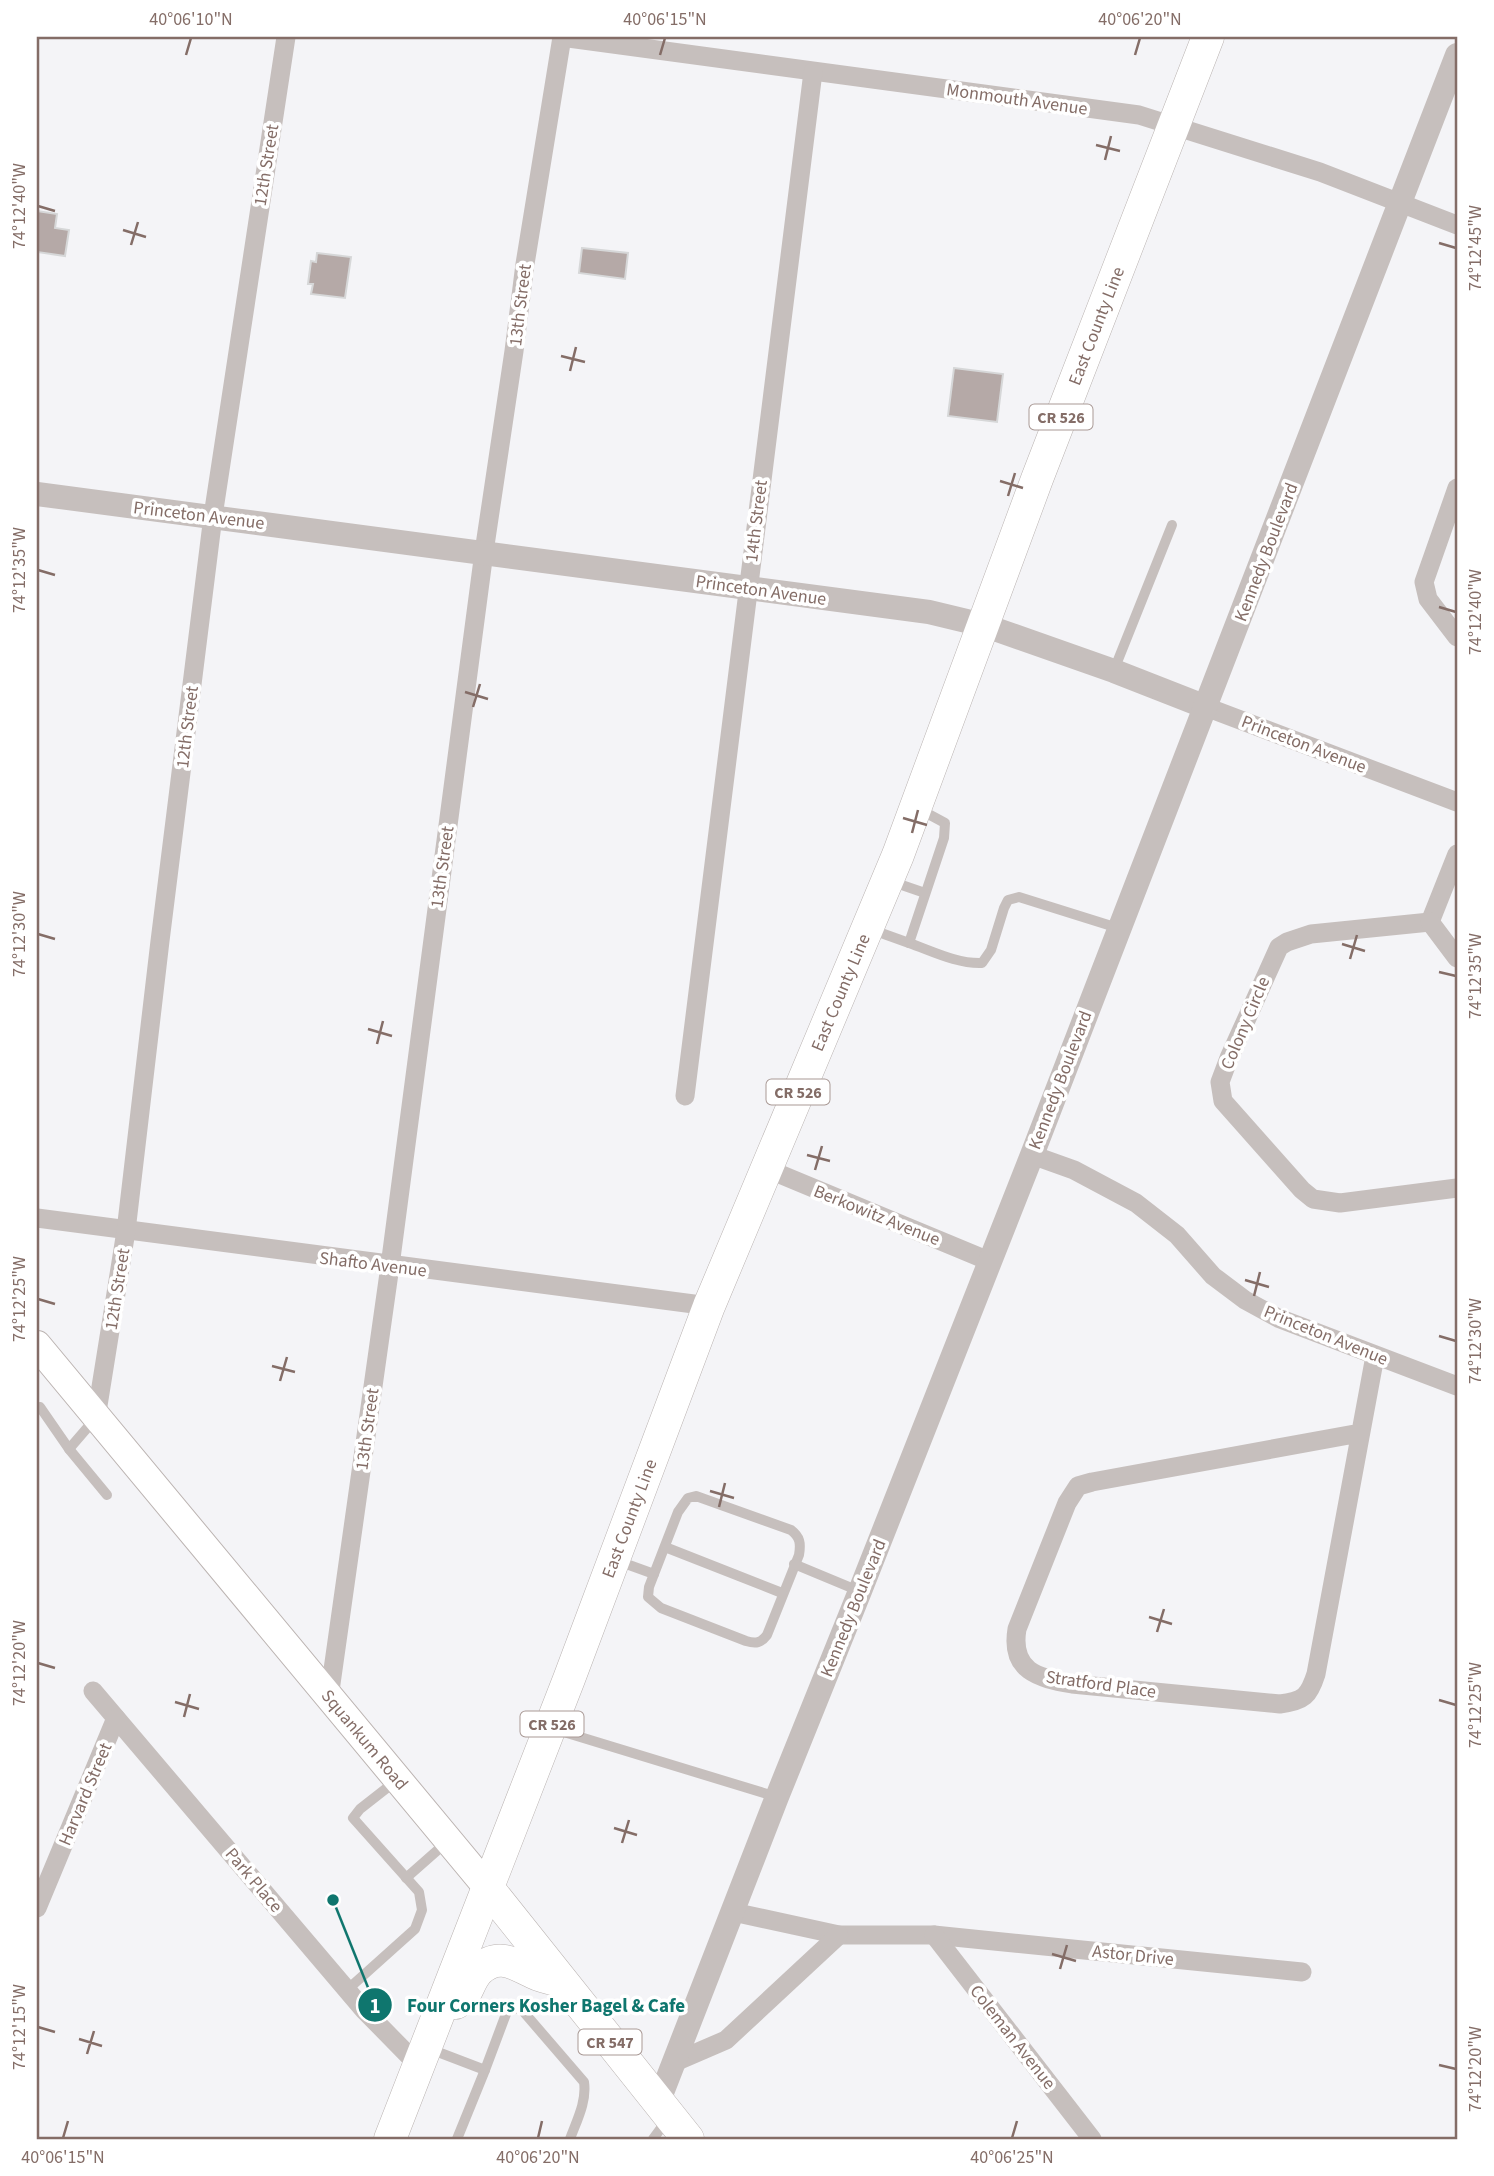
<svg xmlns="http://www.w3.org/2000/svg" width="1494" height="2176" font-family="'Source Sans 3',sans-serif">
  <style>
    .building { fill: #b5a9a7; stroke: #d6d7d8; stroke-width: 2 }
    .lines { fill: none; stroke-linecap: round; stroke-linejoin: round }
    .secondary-casing { stroke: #bcb4b2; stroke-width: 30 }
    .primary-casing { stroke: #bab3b1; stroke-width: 33 }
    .service { stroke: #c6bfbd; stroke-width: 10 }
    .minor { stroke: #c6bfbd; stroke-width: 19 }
    .tertiary { stroke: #c6bfbd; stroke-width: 24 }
    .secondary { stroke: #fff; stroke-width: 28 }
    .primary { stroke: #fff; stroke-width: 32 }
    .ticks { fill: none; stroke: #846d67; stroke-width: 2.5 }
    .labels { text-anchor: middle; stroke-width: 7; stroke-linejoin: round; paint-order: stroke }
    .shield { fill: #fff; stroke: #a99995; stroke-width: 2 }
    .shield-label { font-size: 16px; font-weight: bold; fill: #846d67 }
    .street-label { font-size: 18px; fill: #846d67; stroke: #fff }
    .leader { fill: none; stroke: #0f766e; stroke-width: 2.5 }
    .callout-dot { fill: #0f766e; stroke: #fff; stroke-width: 2.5 }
    .mark-label { font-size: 21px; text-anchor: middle; font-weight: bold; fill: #fff }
    .callout-label { font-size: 19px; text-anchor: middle; font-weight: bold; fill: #0f766e; stroke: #fff; stroke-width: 7; stroke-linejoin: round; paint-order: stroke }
    .neatline { fill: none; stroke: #846d67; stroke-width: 2.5 }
    .ticks-label { font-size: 18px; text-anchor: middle; fill: #846d67 }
  </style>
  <rect width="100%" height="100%" fill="#f4f4f7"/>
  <!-- building -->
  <g class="building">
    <polygon points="37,211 57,214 55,228 69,230 65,256 37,252"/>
    <polygon points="582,248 628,253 625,279 579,273"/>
    <polygon points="317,253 351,257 345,298 311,294 313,284 308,284 311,261 316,262"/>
    <polygon points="954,368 1003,374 997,422 948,416"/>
  </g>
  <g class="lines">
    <defs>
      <g id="secondary">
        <path id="s1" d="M37 1345 488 1888"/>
      </g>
      <g id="primary">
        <polyline points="488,1888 688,2139"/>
        <path d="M456 2003C469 1994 468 1982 478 1971 497 1952 514 1963 534 1973 542 1977 552 1979 561 1981"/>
        <path id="s2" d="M390 2139 569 1679 709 1306 898 855 1037 479 1208 37"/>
      </g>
    </defs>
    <!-- secondary casing -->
    <use href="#secondary" class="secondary-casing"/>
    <!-- primary casing -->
    <use href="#primary" class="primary-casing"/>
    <!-- service -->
    <g class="service">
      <polyline points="1114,670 1172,525"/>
      <path d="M919 809 945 823 944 838 909 943C932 951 957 964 982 963L991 950 1004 908 1008 900 1019 897 1118 928"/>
      <polyline points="893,882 925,893"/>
      <polyline points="870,929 909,943"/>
      <polyline points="40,1407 69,1449 107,1495"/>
      <polyline points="69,1449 94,1420"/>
      <path d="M696 1496 791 1530C800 1537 801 1543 799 1555L767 1635C761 1643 756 1644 746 1641L661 1608 648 1597 649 1587 678 1512 688 1498Z"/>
      <polyline points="665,1547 782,1593"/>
      <polyline points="618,1561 654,1574"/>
      <polyline points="794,1564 859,1591"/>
      <polyline points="554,1729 777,1797"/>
      <polyline points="406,1878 448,1841"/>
      <polyline points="347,1990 415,1929 422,1910 419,1892 353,1818 360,1809 397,1780"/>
      <polyline points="430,2049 485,2070 457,2139"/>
      <path d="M485 2070 509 2006 522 2010 584 2082C587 2102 576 2122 570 2139"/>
      <polyline points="653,2139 667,2120"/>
    </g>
    <!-- minor -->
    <g class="minor">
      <polyline points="561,37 1139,115 1320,172 1457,225"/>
      <polyline points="1457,488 1424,582 1428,599 1457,637"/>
      <polyline points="1206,707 1457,802"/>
      <polyline points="1430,922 1311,934 1287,942 1279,947 1229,1058 1220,1082 1223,1101 1302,1190 1313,1199 1340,1203 1457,1188"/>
      <polyline points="1430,922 1457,854"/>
      <polyline points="1430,922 1457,958"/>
      <polyline points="685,1096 813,72"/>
      <polyline points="1032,1155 1074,1170 1136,1203 1177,1235 1213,1276 1245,1300 1278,1318 1457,1386"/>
      <polyline points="765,1168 989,1261"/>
      <polyline points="37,1218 709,1306"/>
      <polyline points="96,1418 126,1231 160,941 213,516 286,37"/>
      <path d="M1360 1433 1092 1482 1078 1486 1067 1503 1017 1629C1010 1671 1038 1678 1072 1684L1280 1704C1304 1701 1309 1696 1316 1674L1375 1356"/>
      <polyline points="93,1691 364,2010 419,2066"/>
      <polyline points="329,1698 390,1266 484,552 514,351 525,264 562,37"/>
      <polyline points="37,1908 116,1718"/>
      <polyline points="733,1912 839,1935 934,1935 1302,1972"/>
      <polyline points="934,1935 1092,2139"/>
      <polyline points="675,2062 726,2040 839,1935"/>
    </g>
    <!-- tertiary -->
    <g class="tertiary">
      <polyline points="37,494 929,612 983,625 1114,671 1206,707"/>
      <polyline points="658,2103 777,1797 860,1591 1032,1155 1457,55"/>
    </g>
    <!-- secondary -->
    <use href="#secondary" class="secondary"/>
    <!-- primary -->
    <use href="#primary" class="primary"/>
  </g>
  <!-- ticks -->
  <path class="ticks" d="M186 55 191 38M660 55 665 38M1135 55 1140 38M1096 145 1120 151M1105 160 1111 136M38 206 55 211M123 230 146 237M1439 243 1456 248M131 245 138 222M561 356 585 362M570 371 576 347M1000 481 1023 488M1008 496 1015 473M38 570 55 575M1439 607 1456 612M465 692 488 699M473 707 480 684M903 818 927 825M912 833 918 810M38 934 55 939M1342 944 1365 951M1350 959 1357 935M1439 972 1456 976M368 1029 392 1036M377 1044 383 1021M807 1155 830 1161M815 1170 822 1146M1245 1280 1269 1287M1254 1296 1260 1272M38 1299 55 1304M1439 1336 1456 1341M272 1366 295 1372M280 1381 287 1357M710 1491 734 1498M719 1507 725 1483M1149 1617 1172 1624M1157 1632 1164 1609M38 1663 55 1668M1439 1700 1456 1705M175 1702 199 1709M184 1717 190 1694M614 1828 637 1835M622 1843 629 1820M1052 1954 1076 1961M1060 1969 1067 1945M38 2027 55 2032M79 2039 102 2046M87 2054 94 2031M1439 2065 1456 2069M63 2138 68 2121M538 2138 542 2121M1012 2138 1017 2121"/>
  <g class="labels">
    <!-- shield labels -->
    <g class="shield">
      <rect x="1029.5" y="404.5" width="63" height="25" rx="5"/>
      <rect x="766.5" y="1079.5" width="63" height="25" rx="5"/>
      <rect x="520.5" y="1711.5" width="63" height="25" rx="5"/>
      <rect x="578.5" y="2029.5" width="63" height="25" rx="5"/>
    </g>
    <g class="shield-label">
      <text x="1061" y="423">CR 526</text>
      <text x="798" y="1098">CR 526</text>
      <text x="552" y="1730">CR 526</text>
      <text x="610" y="2048">CR 547</text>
    </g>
    <!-- street labels -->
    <g class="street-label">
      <text transform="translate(1017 99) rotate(8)" y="6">Monmouth Avenue</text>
      <text transform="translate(266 165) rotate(-81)" y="6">12th Street</text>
      <text transform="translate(520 305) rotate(-83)" y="6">13th Street</text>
      <text dy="6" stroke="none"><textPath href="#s2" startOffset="1946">East County Line</textPath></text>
      <text transform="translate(199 515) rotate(7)" y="6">Princeton Avenue</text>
      <text transform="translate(756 521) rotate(-83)" y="6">14th Street</text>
      <text transform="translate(1266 552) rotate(-69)" y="6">Kennedy Boulevard</text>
      <text transform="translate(761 590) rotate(8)" y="6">Princeton Avenue</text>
      <text transform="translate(187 727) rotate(-83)" y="6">12th Street</text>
      <text transform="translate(1304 744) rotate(21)" y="6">Princeton Avenue</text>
      <text transform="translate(442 867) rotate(-82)" y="6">13th Street</text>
      <text dy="6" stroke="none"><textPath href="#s2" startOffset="1232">East County Line</textPath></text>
      <text transform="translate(1245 1023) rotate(-67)" y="6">Colony Circle</text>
      <text transform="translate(1060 1080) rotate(-69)" y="6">Kennedy Boulevard</text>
      <text transform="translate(877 1215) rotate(22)" y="6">Berkowitz Avenue</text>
      <text transform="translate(373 1264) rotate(7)" y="6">Shafto Avenue</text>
      <text transform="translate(117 1289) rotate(-81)" y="6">12th Street</text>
      <text transform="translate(1326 1335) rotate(22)" y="6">Princeton Avenue</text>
      <text transform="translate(367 1429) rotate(-82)" y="6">13th Street</text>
      <text dy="6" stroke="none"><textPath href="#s2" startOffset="665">East County Line</textPath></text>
      <text transform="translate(853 1608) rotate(-68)" y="6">Kennedy Boulevard</text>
      <text transform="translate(1101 1684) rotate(8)" y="6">Stratford Place</text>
      <text dy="6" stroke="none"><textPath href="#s1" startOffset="513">Squankum Road</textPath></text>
      <text transform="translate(85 1794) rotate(-67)" y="6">Harvard Street</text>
      <text transform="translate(254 1880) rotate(50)" y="6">Park Place</text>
      <text transform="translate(1133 1955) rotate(6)" y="6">Astor Drive</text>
      <text transform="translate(1013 2037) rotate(52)" y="6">Coleman Avenue</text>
    </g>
  </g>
  <!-- callouts -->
  <path class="leader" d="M333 1900L375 2005"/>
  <g class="callout-dot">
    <circle cx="333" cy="1900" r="7"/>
    <circle cx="375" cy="2005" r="18"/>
  </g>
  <g class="mark-label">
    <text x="375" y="2013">1</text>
  </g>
  <g class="callout-label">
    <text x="546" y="2012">Four Corners Kosher Bagel &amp; Cafe</text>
  </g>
  <!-- border -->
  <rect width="1494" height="2176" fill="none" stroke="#ffffff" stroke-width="77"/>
  <rect x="38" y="38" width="1418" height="2100" class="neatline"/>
  <g class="ticks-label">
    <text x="191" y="25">40°06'10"N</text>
    <text x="665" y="25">40°06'15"N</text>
    <text x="1140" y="25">40°06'20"N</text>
    <text transform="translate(19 206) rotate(-90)" y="6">74°12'40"W</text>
    <text transform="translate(1475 248) rotate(-90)" y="6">74°12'45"W</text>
    <text transform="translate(19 570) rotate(-90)" y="6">74°12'35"W</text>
    <text transform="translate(1475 612) rotate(-90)" y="6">74°12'40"W</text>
    <text transform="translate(19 934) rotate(-90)" y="6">74°12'30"W</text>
    <text transform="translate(1475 976) rotate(-90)" y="6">74°12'35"W</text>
    <text transform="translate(19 1299) rotate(-90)" y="6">74°12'25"W</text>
    <text transform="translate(1475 1341) rotate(-90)" y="6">74°12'30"W</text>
    <text transform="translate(19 1663) rotate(-90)" y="6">74°12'20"W</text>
    <text transform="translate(1475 1705) rotate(-90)" y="6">74°12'25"W</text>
    <text transform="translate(19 2027) rotate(-90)" y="6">74°12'15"W</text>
    <text transform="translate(1475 2069) rotate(-90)" y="6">74°12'20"W</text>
    <text x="63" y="2163">40°06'15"N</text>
    <text x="538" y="2163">40°06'20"N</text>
    <text x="1012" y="2163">40°06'25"N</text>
  </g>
</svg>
